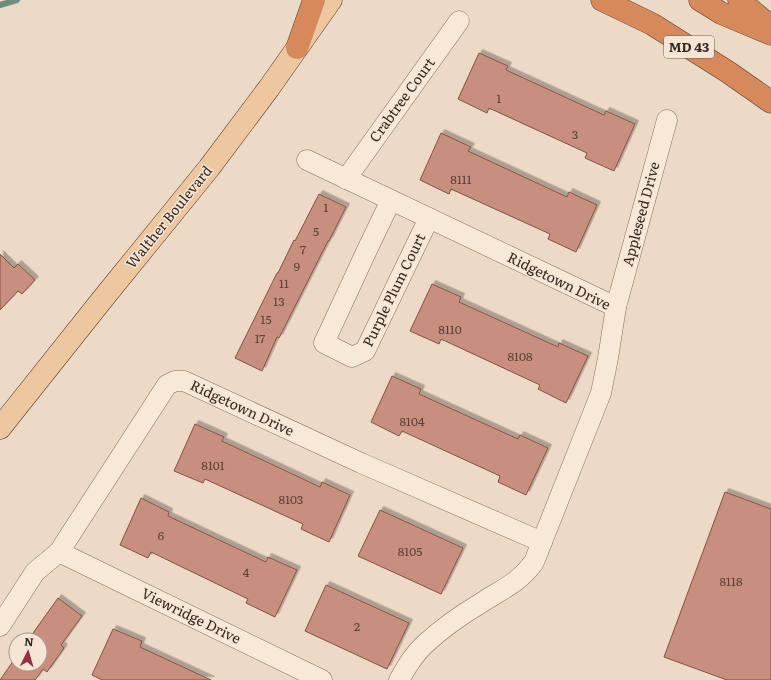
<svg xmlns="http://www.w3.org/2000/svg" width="771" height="680" font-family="Literata,serif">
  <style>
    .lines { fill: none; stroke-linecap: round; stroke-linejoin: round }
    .stream { stroke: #6e8d80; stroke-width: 6 }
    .building { fill: #c88f7e; stroke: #845144; filter: url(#shadow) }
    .minor-casing { stroke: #866b5c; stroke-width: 21 }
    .major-casing { stroke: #543a30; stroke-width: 23 }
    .highway-casing { stroke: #543a30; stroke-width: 23 }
    .minor { stroke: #f7e8d8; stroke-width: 20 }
    .major { stroke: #edc7a0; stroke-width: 22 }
    .highway { stroke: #d6895b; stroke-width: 22 }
    .labels { text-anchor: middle; stroke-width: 3; stroke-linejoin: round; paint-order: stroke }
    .number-label { font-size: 12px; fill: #5b4137 }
    .shield { fill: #f4e5d5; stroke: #706056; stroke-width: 1 }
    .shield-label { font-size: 13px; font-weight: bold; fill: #37271f }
    .street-label { font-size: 14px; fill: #37271f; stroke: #f4e5d5 }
  </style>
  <defs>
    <filter id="shadow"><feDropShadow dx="3.5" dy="-3.5" stdDeviation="0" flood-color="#0004"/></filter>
  </defs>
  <rect width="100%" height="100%" fill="#ecd9c6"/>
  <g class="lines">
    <!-- stream -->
    <polyline class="stream" points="0,5 17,0"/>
  </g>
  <!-- building -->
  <g class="building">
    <polygon points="479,53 508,66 506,70 604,115 606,111 635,124 614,171 585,158 587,153 489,108 487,113 458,99"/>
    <polygon points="441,133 471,147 468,151 567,197 569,192 597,205 576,252 548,239 550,234 451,189 449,194 420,180"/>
    <polygon points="319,194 346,207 329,241 328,241 279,338 277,337 262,371 235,358 277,273 278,273 294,240 295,241"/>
    <polygon points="0,254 14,268 18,264 35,280 22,294 18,291 0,310"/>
    <polygon points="432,284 461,297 459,302 558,347 559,343 588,356 566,403 538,389 540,385 441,339 439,344 410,331"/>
    <polygon points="392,376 421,389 419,394 518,439 520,435 548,448 526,495 498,482 500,476 402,431 399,436 371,422"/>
    <polygon points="195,424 224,437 222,441 320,487 322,482 350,495 329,542 301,529 303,524 205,479 203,483 174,471"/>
    <polygon points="725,492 771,509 771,680 727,680 664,657"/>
    <polygon points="141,498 169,512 168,516 266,562 268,557 297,570 275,617 246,603 248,599 151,552 148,558 120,545"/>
    <polygon points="380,510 463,548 441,594 358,556"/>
    <polygon points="326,585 409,623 387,669 305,631"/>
    <polygon points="58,598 82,616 61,645 64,648 47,672 43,669 35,680 0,680 16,657 16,664 40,664 40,640 28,640"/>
    <polygon points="113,629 142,641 140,647 211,680 102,680 92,675"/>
  </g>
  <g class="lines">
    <defs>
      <g id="minor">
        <path d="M307 160 616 307 608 358 601 393 534 562C518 584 502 589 481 603 461 615 441 629 424 645 413 655 406 668 399 680"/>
        <polyline points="346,179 459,21"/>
        <polyline points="391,200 367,250 324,343 352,357 365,351 429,218"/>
        <polyline points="616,307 667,120"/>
        <polyline points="59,552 322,680"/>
        <polyline points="0,626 35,572 59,552 167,385 175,381 184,381 361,463 542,542"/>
      </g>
      <polyline id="major" points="0,428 105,296 209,168 269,88 331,0"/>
      <g id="highway">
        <polyline points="602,0 652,24 728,72 771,102"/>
        <polyline points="700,0 721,13 771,34"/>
        <polyline points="739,0 770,26"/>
        <polyline points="297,48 314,0"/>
      </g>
    </defs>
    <!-- minor casing -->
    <use href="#minor" class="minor-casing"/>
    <!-- major casing -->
    <use href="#major" class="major-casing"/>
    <!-- highway casing -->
    <use href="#highway" class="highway-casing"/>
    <!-- minor -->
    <use href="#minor" class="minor"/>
    <!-- major -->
    <use href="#major" class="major"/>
    <!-- highway -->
    <use href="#highway" class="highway"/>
  </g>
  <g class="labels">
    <!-- number labels -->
    <g class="number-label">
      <text x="499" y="103">1</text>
      <text x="575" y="139">3</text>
      <text x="461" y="184">8111</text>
      <text x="326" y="212">1</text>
      <text x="316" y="236">5</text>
      <text x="303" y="254">7</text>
      <text x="297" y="271">9</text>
      <text x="284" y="288">11</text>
      <text x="279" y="306">13</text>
      <text x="266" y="324">15</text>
      <text x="450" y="334">8110</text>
      <text x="260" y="343">17</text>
      <text x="520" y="361">8108</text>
      <text x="412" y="426">8104</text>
      <text x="213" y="470">8101</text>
      <text x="291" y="504">8103</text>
      <text x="161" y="540">6</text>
      <text x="410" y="556">8105</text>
      <text x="246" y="577">4</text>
      <text x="731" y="586">8118</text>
      <text x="357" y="631">2</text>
    </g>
    <!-- shield labels -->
    <rect class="shield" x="664" y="36" width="50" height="22" rx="3"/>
    <g class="shield-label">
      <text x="689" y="52">MD 43</text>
    </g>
    <!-- street labels -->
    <g class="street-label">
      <text transform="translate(402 100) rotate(-54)" y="5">Crabtree Court</text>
      <text transform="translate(641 214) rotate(-75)" y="5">Appleseed Drive</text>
      <text transform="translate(169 217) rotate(-51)" y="5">Walther Boulevard</text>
      <text transform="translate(559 281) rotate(26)" y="5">Ridgetown Drive</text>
      <text transform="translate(394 290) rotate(-64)" y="5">Purple Plum Court</text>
      <text transform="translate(242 408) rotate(25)" y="5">Ridgetown Drive</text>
      <text transform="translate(191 616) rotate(26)" y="5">Viewridge Drive</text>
    </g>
  </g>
  <!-- north arrow -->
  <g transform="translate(28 652) rotate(5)"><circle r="19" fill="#f4e5d5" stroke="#a8998c"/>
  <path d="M0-3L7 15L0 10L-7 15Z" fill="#923042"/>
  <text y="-6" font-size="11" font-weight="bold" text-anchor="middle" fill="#37271f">N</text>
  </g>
</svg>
